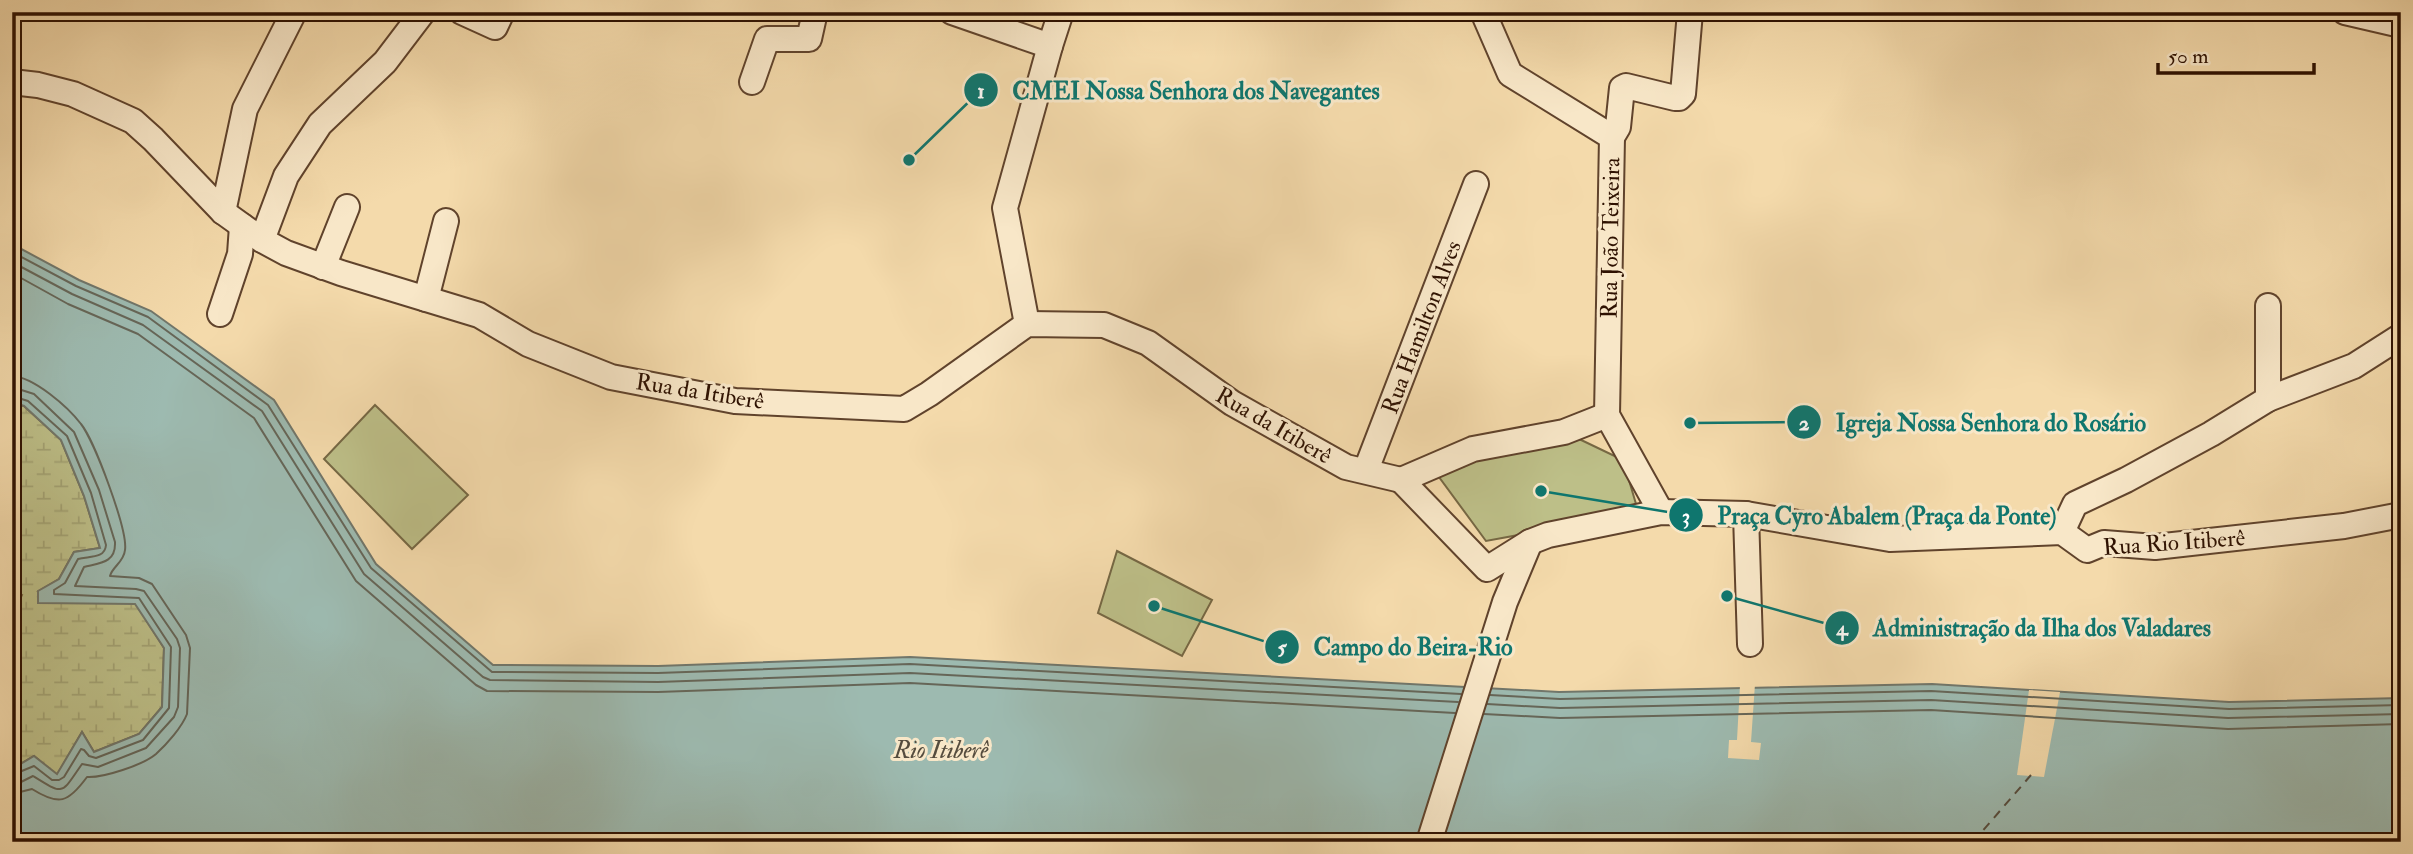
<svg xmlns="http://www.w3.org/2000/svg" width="2413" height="854" font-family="'IM FELL Double Pica',serif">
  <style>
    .wetland { fill: url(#wetland-marsh); stroke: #766844; stroke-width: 2 }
    .park { fill: #bdbf88; stroke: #766844; stroke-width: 2 }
    .water { fill: #9dbab0; stroke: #71766a; stroke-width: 2 }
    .pier { fill: #f4daab }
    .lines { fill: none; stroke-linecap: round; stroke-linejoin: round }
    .shore { stroke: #666658; stroke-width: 2 }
    .ferry { stroke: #554c3e; stroke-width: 2; stroke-dasharray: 9 7; stroke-linecap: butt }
    .minor-casing { stroke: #60432c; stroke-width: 28 }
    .minor { stroke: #f8e7c8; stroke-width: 24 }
    .labels { text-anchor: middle; stroke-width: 6; stroke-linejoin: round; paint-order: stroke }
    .street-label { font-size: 23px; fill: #2e1101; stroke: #f8e7c8 }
    .water-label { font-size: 24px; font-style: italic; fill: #554c3e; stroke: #f8e7c8 }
    .leader { fill: none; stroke: #0f766e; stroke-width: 2.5 }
    .callout-dot { fill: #0f766e; stroke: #f8e7c8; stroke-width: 2.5 }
    .mark-label { font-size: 21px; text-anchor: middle; font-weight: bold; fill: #fff }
    .callout-label { font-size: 24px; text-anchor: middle; font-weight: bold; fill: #0f766e; stroke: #f8e7c8; stroke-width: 6; stroke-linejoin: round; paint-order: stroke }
  </style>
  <defs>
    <pattern id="wetland-marsh" width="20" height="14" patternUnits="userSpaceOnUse" patternTransform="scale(1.75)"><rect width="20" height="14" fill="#bdbf88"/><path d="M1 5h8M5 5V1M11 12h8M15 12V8" fill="none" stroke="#a3a374"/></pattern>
  </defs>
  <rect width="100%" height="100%" fill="#f4daab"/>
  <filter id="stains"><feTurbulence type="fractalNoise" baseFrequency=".00286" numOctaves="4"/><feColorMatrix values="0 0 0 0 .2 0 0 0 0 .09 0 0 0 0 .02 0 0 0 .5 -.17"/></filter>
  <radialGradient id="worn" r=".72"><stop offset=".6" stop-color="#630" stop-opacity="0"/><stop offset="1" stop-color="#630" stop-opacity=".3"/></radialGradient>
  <!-- wetland -->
  <polygon class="wetland" points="12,402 24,406 61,440 84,496 100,548 74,552 59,579 39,591 136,604 164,648 162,707 139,734 94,752 82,732 57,775 34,756 12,769 12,603 17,605 22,595 12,590"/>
  <!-- park -->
  <g class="park">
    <polygon points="375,405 468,495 412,549 324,459"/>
    <polygon points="1577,438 1623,460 1636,504 1600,520 1486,541 1439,477 1452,461"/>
    <polygon points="1117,551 1212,600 1182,656 1098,613"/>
  </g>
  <!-- water -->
  <polygon class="water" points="12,244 79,280 151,311 274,400 376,564 493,665 658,666 910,657 1559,692 1932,684 2229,702 2401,698 2401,842 12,842 12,769 34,756 57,774 82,732 94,752 139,734 162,707 164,648 135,604 38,603 38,591 59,579 74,552 100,548 84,496 61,440 24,406 12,402"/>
  <!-- pier -->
  <g class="pier">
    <polygon points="1755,684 1751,742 1761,743 1759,760 1728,758 1729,740 1737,740 1740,685"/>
    <polygon points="2029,690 2060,692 2044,777 2017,775"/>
  </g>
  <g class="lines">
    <!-- shore -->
    <g class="shore">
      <polyline points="12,252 76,286 148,317 268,405 371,568 492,672 658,673 910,664 1461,694"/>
      <polyline points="12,262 72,294 143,325 262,411 364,574 483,677 490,680 658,682 910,673 1458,702"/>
      <polyline points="12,273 68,304 138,334 254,418 356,581 476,685 487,691 658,692 910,683 1455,713"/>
      <path d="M12 376C34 377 68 407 81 424 94 440 128 530 125 550 124 562 112 567 110 576L139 578 152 584 186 635 190 648 187 714C182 727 167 744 156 754 143 765 103 778 87 777 68 803 59 806 32 789L12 794"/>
      <path d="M12 387 34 394 74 432 99 490 115 542C116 563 100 563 84 567L75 586 136 589 144 591 177 639 180 648 178 707 174 717 146 748 98 767 82 764C61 794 65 796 33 776L19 783 12 784"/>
      <path d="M12 396 28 401 67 436 91 493 106 545C105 559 89 556 78 559L65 583 54 590V594L139 598 171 647 169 708 143 740 96 758 89 756 84 750 81 749 64 777 59 780H52L34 766 12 775"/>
      <polyline points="1490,695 1560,699 1931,691 2229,709 2401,705"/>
      <polyline points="1487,704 1560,708 1931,700 2228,718 2401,714"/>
      <polyline points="1484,714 1560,718 1931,710 2228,729 2401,724"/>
    </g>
    <!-- ferry -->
    <polyline class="ferry" points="1973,842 2031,775"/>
    <defs>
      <g id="minor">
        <polyline points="462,12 495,27 502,12"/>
        <polyline points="952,12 1050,46"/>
        <polyline points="1483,12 1510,74 1612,137 1607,415 1661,512"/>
        <polyline points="2345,12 2401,25"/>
        <polyline points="12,82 38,85 73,94 133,121 153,139 223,212 262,240 286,253 341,273 479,315 528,344 611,377 735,401 904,409 929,394 1027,324 1104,325 1148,343 1232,403 1346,467 1401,480"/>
        <polyline points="752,82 767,39 809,39 815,12"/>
        <polyline points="1612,137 1618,127 1622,88 1626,86 1675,98 1679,98 1683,94 1690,12"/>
        <polyline points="223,212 245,109 294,12"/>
        <polyline points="262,240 286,176 320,124 385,62 423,12"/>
        <polyline points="323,267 347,207"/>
        <polyline points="426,299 446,221"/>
        <polyline points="220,314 240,254 242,226"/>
        <polyline points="1027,324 1005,208 1050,46 1061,12"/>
        <polyline points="2268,399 2268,306"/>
        <polyline points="1366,470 1476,184"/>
        <polyline points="1401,480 1487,569 1530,542 1548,535 1661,512 1746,514 1890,539 2062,532 2087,550 2104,543 2155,547 2344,526 2401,515"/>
        <polyline points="1401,480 1473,449 1564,432 1607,415"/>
        <polyline points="1746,514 1750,644"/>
        <polyline points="2062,532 2075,504 2126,480 2211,434 2268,399 2354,366 2401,336"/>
        <polyline points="1429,842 1505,602 1530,542"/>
      </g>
    </defs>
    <!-- minor casing -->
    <use href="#minor" class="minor-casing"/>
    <!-- minor -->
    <use href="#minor" class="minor"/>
  </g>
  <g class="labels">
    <!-- street labels -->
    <g class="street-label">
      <text transform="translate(1610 238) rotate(-89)" y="8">Rua João Teixeira</text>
      <text transform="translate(1421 327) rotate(-69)" y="8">Rua Hamilton Alves</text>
      <text transform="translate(700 391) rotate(9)" y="8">Rua da Itiberê</text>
      <text transform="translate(1274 425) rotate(30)" y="8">Rua da Itiberê</text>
      <text transform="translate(2174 542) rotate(-4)" y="8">Rua Rio Itiberê</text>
    </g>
    <!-- water labels -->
    <g class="water-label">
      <text x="941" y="758">Rio Itiberê</text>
    </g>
  </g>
  <!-- callouts -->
  <path class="leader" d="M909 160L981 90M1690 423L1804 422M1541 491L1686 515M1727 596L1842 628M1154 606L1282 647"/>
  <g class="callout-dot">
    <circle cx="909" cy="160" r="7"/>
    <circle cx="1690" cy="423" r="7"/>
    <circle cx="1541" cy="491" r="7"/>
    <circle cx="1727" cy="596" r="7"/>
    <circle cx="1154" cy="606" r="7"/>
    <circle cx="981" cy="90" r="18"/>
    <circle cx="1804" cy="422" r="18"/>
    <circle cx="1686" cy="515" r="18"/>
    <circle cx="1842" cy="628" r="18"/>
    <circle cx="1282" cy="647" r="18"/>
  </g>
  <g class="mark-label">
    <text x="981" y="98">1</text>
    <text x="1804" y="430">2</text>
    <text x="1686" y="523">3</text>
    <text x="1842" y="635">4</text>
    <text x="1282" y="654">5</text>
  </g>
  <g class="callout-label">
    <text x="1196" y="99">CMEI Nossa Senhora dos Navegantes</text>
    <text x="1991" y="431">Igreja Nossa Senhora do Rosário</text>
    <text x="1887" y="524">Praça Cyro Abalem (Praça da Ponte)</text>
    <text x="2042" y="636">Administração da Ilha dos Valadares</text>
    <text x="1413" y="655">Campo do Beira-Rio</text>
  </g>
  <!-- margin -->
  <rect width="2413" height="854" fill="none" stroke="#f4daab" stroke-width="42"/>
  <rect x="14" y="14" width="2385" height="826" fill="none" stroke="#2e1101" stroke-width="3.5"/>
  <rect x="21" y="21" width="2371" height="812" fill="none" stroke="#2e1101" stroke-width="2"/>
  <!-- scale -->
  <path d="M2158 63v10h156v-10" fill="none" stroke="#2e1101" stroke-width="3.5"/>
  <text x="2168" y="63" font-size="21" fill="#2e1101" stroke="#f8e7c8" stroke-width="5" paint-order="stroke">50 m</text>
  <rect width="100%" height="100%" filter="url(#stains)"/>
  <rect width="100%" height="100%" fill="url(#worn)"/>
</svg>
